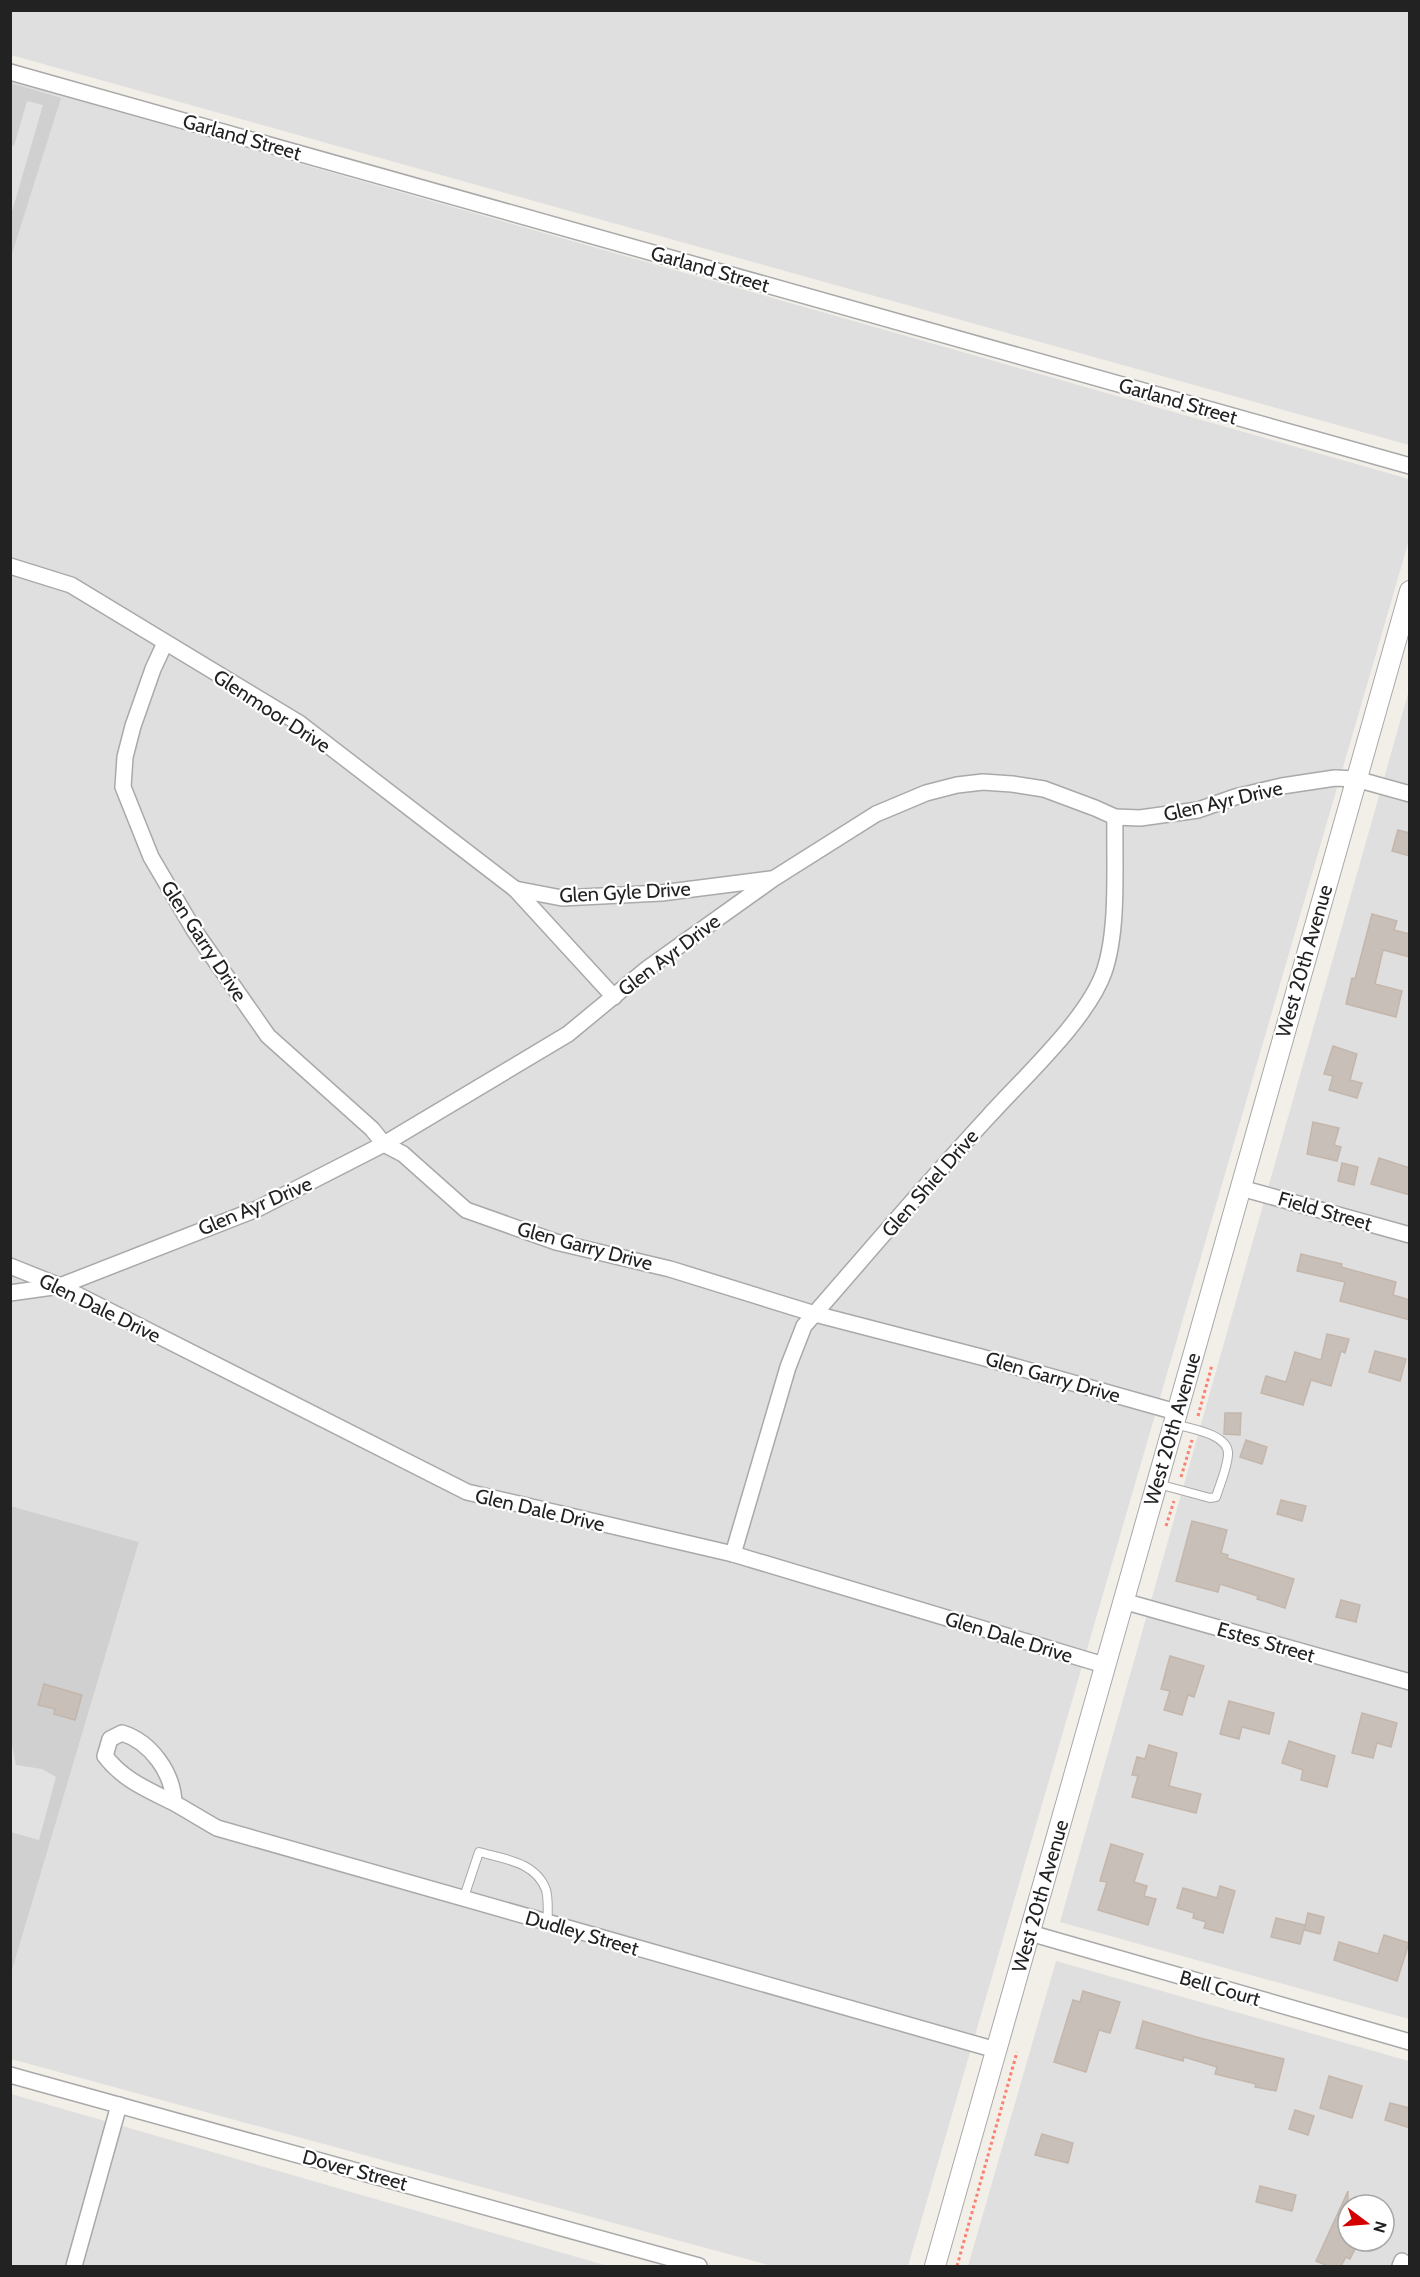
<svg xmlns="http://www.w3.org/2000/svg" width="1420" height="2277" font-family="Cabin,sans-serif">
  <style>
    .residential { fill: #e0dfdf; fill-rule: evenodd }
    .religious { fill: #d0d0d0 }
    .parking { fill: #e2e2e2 }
    .building { fill: #c7bfb8; stroke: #c4b6ab; stroke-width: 1.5 }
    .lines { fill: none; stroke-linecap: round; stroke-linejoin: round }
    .service-casing { stroke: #a9a9a9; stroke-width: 10 }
    .minor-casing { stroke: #a9a9a9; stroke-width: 18 }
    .tertiary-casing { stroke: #a9a9a9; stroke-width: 22 }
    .path { stroke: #fa8072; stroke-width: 3; stroke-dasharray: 3 3; stroke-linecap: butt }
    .service { stroke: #fff; stroke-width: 8 }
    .minor { stroke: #fff; stroke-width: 15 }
    .tertiary { stroke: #fff; stroke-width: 20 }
    .labels { text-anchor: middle; stroke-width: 4.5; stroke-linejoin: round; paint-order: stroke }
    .street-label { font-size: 20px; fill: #222; stroke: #fff }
  </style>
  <rect width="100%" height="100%" fill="#f2efe9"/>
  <!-- residential -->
  <g class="residential">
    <polygon points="10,11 1409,11 1409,445 11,55"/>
    <polygon points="10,81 1409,479 1409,540 908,2266 772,2266 11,2059 11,1974 139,1542 11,1506"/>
    <polygon points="1409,690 1409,2019 1060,1922"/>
    <path d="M1056 1961 1409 2061V2266H968ZM1348 2205H1384V2241H1348Z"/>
    <polygon points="11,2094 608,2266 11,2266"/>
  </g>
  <!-- religious -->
  <g class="religious">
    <polygon points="11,83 61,98 11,257"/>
    <polygon points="11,1506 139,1542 11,1974"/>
  </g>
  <!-- parking -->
  <g class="parking">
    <polygon points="27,101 43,105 11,215 11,145 14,146"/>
    <polygon points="10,1735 16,1765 42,1769 56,1777 39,1840 11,1832"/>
  </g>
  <!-- building -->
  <g class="building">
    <polygon points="1398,830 1410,833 1410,856 1392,851"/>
    <polygon points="1372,914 1397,921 1394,930 1410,934 1410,957 1383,950 1375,984 1402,991 1396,1017 1346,1004 1352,978 1355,979"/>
    <polygon points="1333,1046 1357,1054 1350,1080 1362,1083 1357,1098 1329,1090 1333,1076 1324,1074"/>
    <polygon points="1313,1122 1339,1128 1334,1145 1341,1147 1337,1161 1307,1154"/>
    <polygon points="1379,1158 1410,1168 1410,1195 1371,1184"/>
    <polygon points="1342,1163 1358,1167 1354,1185 1338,1181"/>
    <polygon points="1301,1254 1342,1264 1341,1267 1396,1282 1393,1295 1410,1300 1410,1320 1340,1301 1345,1282 1297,1271"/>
    <polygon points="1327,1334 1349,1339 1345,1353 1341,1351 1331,1386 1311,1380 1303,1405 1261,1393 1266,1376 1286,1382 1295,1352 1321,1360"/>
    <polygon points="1375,1351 1406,1359 1400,1381 1369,1372"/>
    <polygon points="1225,1413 1241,1413 1240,1435 1224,1434"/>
    <polygon points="1246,1440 1267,1447 1262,1464 1240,1457"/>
    <polygon points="1281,1500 1306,1506 1302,1521 1277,1514"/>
    <polygon points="1192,1521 1227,1530 1221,1553 1228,1555 1227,1558 1294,1579 1285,1608 1257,1599 1258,1596 1220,1584 1218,1592 1176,1581"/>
    <polygon points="1341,1600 1360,1605 1356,1622 1336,1617"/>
    <polygon points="1170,1656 1204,1666 1194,1697 1188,1695 1182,1715 1164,1710 1170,1691 1161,1689"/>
    <polygon points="44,1684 82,1695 75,1720 54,1714 55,1709 38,1705"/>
    <polygon points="1229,1701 1274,1713 1269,1734 1242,1727 1239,1739 1220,1734"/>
    <polygon points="1362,1713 1397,1723 1391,1747 1377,1743 1373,1758 1352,1753"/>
    <polygon points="1289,1741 1335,1756 1327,1787 1301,1780 1303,1770 1282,1763"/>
    <polygon points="1149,1745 1177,1753 1169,1786 1201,1794 1196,1813 1132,1797 1138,1776 1132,1775 1137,1757 1145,1759"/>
    <polygon points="1111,1844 1143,1854 1134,1882 1147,1886 1144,1896 1156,1899 1148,1925 1098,1910 1107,1882 1100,1881"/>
    <polygon points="1220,1886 1235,1891 1223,1933 1204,1928 1206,1922 1193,1918 1194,1913 1177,1908 1183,1888 1217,1898"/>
    <polygon points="1308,1913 1324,1917 1320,1934 1304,1930"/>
    <polygon points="1276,1918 1305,1925 1300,1944 1271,1937"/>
    <polygon points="1384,1935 1409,1943 1397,1981 1334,1960 1339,1942 1378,1954"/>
    <polygon points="1083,1991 1120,2002 1110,2033 1099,2030 1086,2072 1054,2062 1073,2000 1080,2002"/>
    <polygon points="1143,2021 1200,2038 1284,2059 1276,2091 1255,2087 1256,2084 1215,2074 1217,2067 1184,2057 1183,2061 1136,2048"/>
    <polygon points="1329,2076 1362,2086 1352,2118 1320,2108"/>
    <polygon points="1390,2103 1410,2108 1410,2128 1385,2120"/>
    <polygon points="1295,2110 1314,2116 1308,2135 1289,2129"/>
    <polygon points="1042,2134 1073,2143 1068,2163 1035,2155"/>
    <polygon points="1260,2186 1296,2195 1292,2211 1256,2202"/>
    <polygon points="1348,2191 1348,2241 1359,2241 1350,2259 1346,2257 1341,2266 1328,2266 1316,2261"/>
  </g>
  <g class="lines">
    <defs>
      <g id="service">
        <path d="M1158 1484 1210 1498 1216 1497C1220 1484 1227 1469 1228 1455 1230 1434 1189 1428 1174 1424"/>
        <path d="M463 1900 479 1852C504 1859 536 1862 546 1890 549 1900 547 1914 548 1924"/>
      </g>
      <g id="minor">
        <polyline points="10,72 1410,466"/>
        <polyline points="10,566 71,585 299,723 515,889 614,997"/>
        <polyline points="165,643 153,669 133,726 125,757 123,787 151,857 194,930 268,1036 372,1129 384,1144 403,1154 466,1210 556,1242 670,1269 815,1314 981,1357 1176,1412"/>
        <polyline points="515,889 562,898 661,893 771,879"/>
        <polyline points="1241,1188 1410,1235"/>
        <polyline points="10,1266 60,1286 467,1492 733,1554 1104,1665"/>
        <polyline points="10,1293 60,1286 257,1209 384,1144 568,1034 648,968 773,879 876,814 926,793 957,785 983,782 1012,784 1044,789 1095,808 1115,817 1140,818 1198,810 1235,797 1282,786 1335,778 1356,779 1410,794"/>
        <path d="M733 1554 788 1367 804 1326C865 1256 925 1185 988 1117 1023 1078 1087 1020 1104 972 1119 929 1114 863 1115 817"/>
        <polyline points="1123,1601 1410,1682"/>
        <path d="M174 1803C173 1773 151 1742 122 1733L110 1739 105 1756C124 1781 149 1790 176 1804 190 1812 203 1820 217 1828L996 2050"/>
        <polyline points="1030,1933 1410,2042"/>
        <polyline points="10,2075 699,2266"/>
        <polyline points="74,2266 119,2105"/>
        <polyline points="1400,2266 1402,2261"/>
      </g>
      <polyline id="tertiary" points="935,2266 1410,591"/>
    </defs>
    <!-- service casing -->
    <use href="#service" class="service-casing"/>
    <!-- minor casing -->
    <use href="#minor" class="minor-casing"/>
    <!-- tertiary casing -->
    <use href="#tertiary" class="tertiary-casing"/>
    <!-- path -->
    <g class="path">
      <polyline points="1198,1416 1212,1365"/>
      <polyline points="1181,1477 1192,1440"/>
      <polyline points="1166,1526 1174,1501"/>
      <polyline points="957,2266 1017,2052"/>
    </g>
    <!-- service -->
    <use href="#service" class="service"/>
    <!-- minor -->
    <use href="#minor" class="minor"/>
    <!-- tertiary -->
    <use href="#tertiary" class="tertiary"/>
  </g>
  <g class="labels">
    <!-- street labels -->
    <g class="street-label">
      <text transform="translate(242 137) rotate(16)" y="7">Garland Street</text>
      <text transform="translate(710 269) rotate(16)" y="7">Garland Street</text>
      <text transform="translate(1178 401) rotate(16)" y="7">Garland Street</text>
      <text transform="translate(272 711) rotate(33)" y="7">Glenmoor Drive</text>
      <text transform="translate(1223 801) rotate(-13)" y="7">Glen Ayr Drive</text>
      <text transform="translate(625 892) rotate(-3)" y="7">Glen Gyle Drive</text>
      <text transform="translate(204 941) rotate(57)" y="7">Glen Garry Drive</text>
      <text transform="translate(669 955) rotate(-37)" y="7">Glen Ayr Drive</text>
      <text transform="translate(1304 961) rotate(-74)" y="7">West 20th Avenue</text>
      <text transform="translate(930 1183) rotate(-49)" y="7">Glen Shiel Drive</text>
      <text transform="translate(255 1206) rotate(-23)" y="7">Glen Ayr Drive</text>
      <text transform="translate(1325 1211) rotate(16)" y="7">Field Street</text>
      <text transform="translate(585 1246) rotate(15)" y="7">Glen Garry Drive</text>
      <text transform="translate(100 1308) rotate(26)" y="7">Glen Dale Drive</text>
      <text transform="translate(1053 1377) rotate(16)" y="7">Glen Garry Drive</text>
      <text transform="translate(1172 1429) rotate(-74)" y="7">West 20th Avenue</text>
      <text transform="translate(540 1510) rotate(13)" y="7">Glen Dale Drive</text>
      <text transform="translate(1009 1637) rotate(17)" y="7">Glen Dale Drive</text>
      <text transform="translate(1266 1642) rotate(16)" y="7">Estes Street</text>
      <text transform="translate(1040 1896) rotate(-74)" y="7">West 20th Avenue</text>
      <text transform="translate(582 1933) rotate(16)" y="7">Dudley Street</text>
      <text transform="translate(1220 1988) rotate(16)" y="7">Bell Court</text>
      <text transform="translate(355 2170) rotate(15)" y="7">Dover Street</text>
    </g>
  </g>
  <!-- border -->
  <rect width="1420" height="2277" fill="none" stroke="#222222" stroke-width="24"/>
  <!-- north arrow -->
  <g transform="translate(1366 2223) rotate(106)"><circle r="28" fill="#ffffff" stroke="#a7a7a7" stroke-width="1.5"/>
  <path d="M0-4.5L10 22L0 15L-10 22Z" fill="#d40000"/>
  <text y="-9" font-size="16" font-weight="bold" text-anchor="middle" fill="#222222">N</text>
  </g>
</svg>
